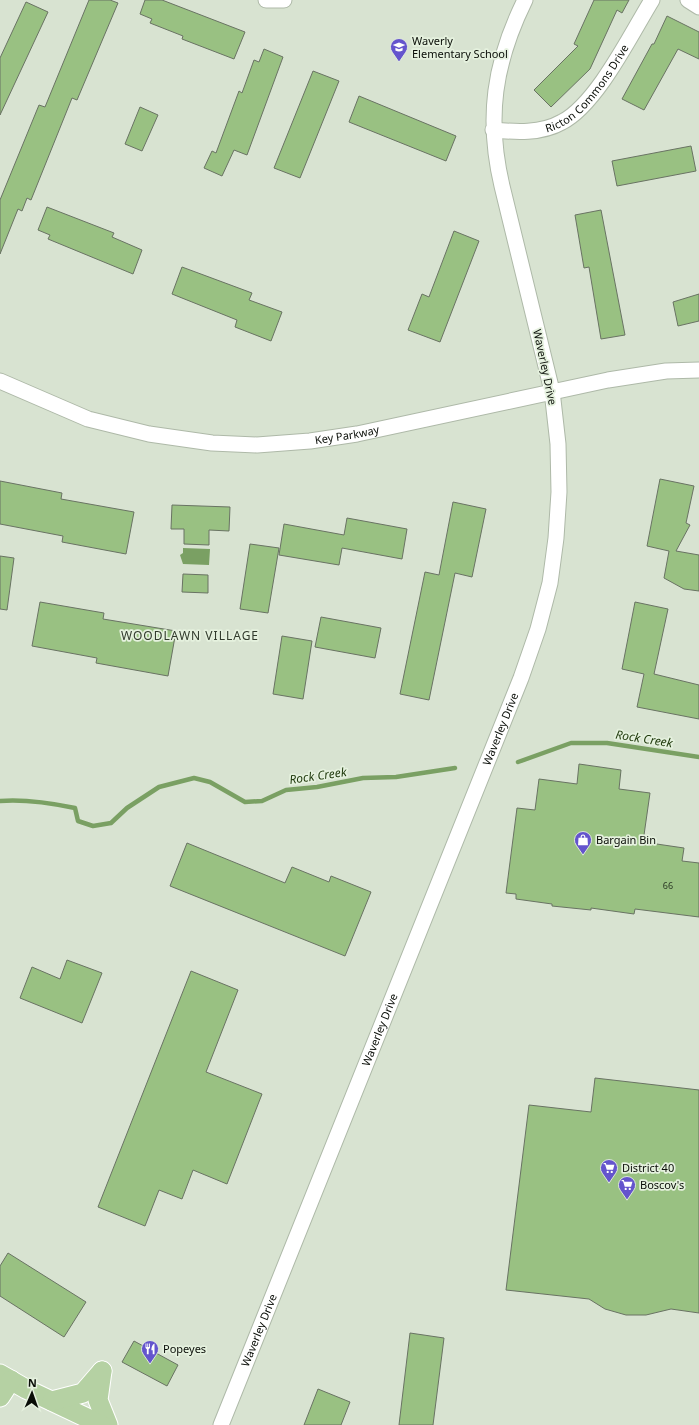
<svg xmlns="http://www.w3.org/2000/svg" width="699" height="1425" font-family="'Noto Sans',sans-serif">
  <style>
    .water { fill: #7aa063 }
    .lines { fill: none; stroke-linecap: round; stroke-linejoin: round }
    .stream { stroke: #7aa063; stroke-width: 4.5 }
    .building { fill: #99c182; stroke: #697363 }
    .minor-casing { stroke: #aeb9a8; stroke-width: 17 }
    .major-casing { stroke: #fff; stroke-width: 21 }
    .minor { stroke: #fff; stroke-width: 15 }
    .major { stroke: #b5d1a3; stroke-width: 19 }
    .labels { text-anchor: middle; stroke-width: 3.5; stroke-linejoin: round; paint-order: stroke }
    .number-label { font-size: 9px; fill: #2d3a26 }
    .poi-label { font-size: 11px; fill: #090d07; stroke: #e5f1de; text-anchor: start }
    .street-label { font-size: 11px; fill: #090d07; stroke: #e5f1de }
    .neighbourhood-label { font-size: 12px; letter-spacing: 1px; fill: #313a2c; stroke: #e5f1de }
    .water-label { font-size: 12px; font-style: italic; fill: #1e380b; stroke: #e5f1de }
  </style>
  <rect width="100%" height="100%" fill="#d8e3d1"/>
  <!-- water -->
  <polygon class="water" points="183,548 210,549 209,565 183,564 180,555 183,553"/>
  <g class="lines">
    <!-- stream -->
    <g class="stream">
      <polyline points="518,762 571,743 607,743 699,757"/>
      <path d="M0 801C25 799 51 803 75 808L78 821 93 826 111 823 127 808 159 787 194 778 210 782 245 802 262 801 286 790 317 787 363 778 396 777 455 768"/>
    </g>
  </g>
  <!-- building -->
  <g class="building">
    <polygon points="89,0 110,0 118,3 77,100 72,98 31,200 27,198 22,211 18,209 0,254 0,200 39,105 45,107"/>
    <polygon points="145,0 162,0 245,32 234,59 182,39 183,36 150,23 152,19 140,14"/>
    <polygon points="594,0 629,0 622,13 617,10 590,69 551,107 534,90 578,46 574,44"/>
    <polygon points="26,2 48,12 0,115 0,58"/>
    <polygon points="667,16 699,32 699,59 678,49 644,110 622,99 652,44 654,44"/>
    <polygon points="264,49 283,57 247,155 234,150 222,176 204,168 212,151 216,153 239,91 242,93 254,60 259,62"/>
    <polygon points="313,71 339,81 300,178 274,168"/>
    <polygon points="359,96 456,136 446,161 349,122"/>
    <polygon points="140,107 158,115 142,151 125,144"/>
    <polygon points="691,146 696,171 617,186 612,161"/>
    <polygon points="47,207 114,233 112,237 142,250 133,274 48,239 50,235 38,230"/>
    <polygon points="601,210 625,335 601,339 589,267 584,268 575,215"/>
    <polygon points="454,231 479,241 440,342 408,330 422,294 429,297"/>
    <polygon points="182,267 252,293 249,300 282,312 271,341 235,327 237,320 172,294"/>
    <polygon points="699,294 699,321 678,326 673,302"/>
    <polygon points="660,479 694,486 686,523 690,525 676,551 699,555 699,591 684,589 664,578 669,551 647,546"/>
    <polygon points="0,481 62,493 61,499 134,512 126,554 62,542 63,536 0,524"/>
    <polygon points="453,502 486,509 472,577 455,573 429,700 400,694 425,572 439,575"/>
    <polygon points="172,505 230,507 229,531 209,530 209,545 184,544 184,529 171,529"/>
    <polygon points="347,518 407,529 402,559 342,548 339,565 279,555 284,524 344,535"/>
    <polygon points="250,544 279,548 268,613 240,609"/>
    <polygon points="0,556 14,558 7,610 0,609"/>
    <polygon points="183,574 208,575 208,593 182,592"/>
    <polygon points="40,602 104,613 103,619 176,631 168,676 96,663 97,658 32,646"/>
    <polygon points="635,602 668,609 654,674 699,685 699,719 637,707 644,674 622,669"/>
    <polygon points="321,617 381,628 375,658 315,647"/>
    <polygon points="282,636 312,641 303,699 273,694"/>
    <polygon points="579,764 621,770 619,789 650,793 643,842 684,848 682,861 699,863 699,917 635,909 634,914 591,908 591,910 552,906 552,904 516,899 516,894 506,893 517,808 535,810 539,779 577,784"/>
    <polygon points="187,843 285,883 292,867 329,882 331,876 371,892 345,956 170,886"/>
    <polygon points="67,960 102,973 82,1023 20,998 32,967 60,979"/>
    <polygon points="191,971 238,990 206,1072 262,1094 227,1184 193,1170 182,1199 159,1190 145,1226 98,1207"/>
    <polygon points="595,1078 699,1090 699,1313 671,1309 646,1315 626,1315 605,1309 589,1299 506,1290 529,1105 591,1112"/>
    <polygon points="8,1253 86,1302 64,1337 0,1296 0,1266"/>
    <polygon points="410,1333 444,1338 433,1425 399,1425"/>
    <polygon points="134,1341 178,1365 167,1386 122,1362"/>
    <polygon points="318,1389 350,1402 341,1425 304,1425"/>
  </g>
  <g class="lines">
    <defs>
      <g id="minor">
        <polyline points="266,0 284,0"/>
        <polyline points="688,0 699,7"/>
        <path id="s1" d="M493 130C515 132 541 134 562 122 597 104 631 34 652 0"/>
        <path id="s2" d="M0 381 88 419 149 434 212 443 257 445 310 441 357 434 608 380 666 371 699 370"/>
        <path id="s3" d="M221 1425 521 678 538 629 550 583 556 538 559 492 558 444 552 391 502 186C486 118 494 63 525 0"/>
      </g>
      <g id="major">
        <polyline points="102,1371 98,1400 108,1425"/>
        <polyline points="0,1374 26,1389 102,1425"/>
        <polyline points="0,1397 11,1380"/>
        <polyline points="52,1401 83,1393 102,1371"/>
      </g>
    </defs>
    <!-- minor casing -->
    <use href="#minor" class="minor-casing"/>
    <!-- major casing -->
    <use href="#major" class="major-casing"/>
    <!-- minor -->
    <use href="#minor" class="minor"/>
    <!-- major -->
    <use href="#major" class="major"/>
  </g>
  <!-- icons -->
  <defs>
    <symbol id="school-pin" viewBox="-11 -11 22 30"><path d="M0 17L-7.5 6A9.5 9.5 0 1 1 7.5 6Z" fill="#6454cd" stroke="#e5f1de"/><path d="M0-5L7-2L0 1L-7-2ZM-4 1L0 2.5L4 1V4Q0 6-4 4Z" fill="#fff"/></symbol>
    <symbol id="shop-pin" viewBox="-11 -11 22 30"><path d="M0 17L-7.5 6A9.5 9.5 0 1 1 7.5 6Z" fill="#6454cd" stroke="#e5f1de"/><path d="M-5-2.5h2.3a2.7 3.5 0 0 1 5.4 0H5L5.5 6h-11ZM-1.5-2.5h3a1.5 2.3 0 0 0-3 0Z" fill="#fff"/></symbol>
    <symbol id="supermarket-pin" viewBox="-11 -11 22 30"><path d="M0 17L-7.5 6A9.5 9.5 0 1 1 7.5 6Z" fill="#6454cd" stroke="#e5f1de"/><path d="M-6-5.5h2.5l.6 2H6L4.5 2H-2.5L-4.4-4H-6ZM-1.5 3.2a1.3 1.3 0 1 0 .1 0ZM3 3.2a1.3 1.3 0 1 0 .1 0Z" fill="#fff"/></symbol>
    <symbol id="restaurant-pin" viewBox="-11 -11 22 30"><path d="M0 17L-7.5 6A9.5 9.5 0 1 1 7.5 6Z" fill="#6454cd" stroke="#e5f1de"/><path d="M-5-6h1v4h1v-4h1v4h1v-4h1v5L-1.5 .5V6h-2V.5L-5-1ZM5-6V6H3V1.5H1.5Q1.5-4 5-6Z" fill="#fff"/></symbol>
  </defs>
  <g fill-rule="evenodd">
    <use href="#school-pin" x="389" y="37" width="20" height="27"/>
    <use href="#shop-pin" x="573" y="830" width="20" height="27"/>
    <use href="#supermarket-pin" x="599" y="1158" width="20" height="27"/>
    <use href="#supermarket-pin" x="617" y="1175" width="20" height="27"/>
    <use href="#restaurant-pin" x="140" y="1339" width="20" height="27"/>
  </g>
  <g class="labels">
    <!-- number labels -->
    <g class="number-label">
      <text x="668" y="889">66</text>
    </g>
    <!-- poi labels -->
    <g class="poi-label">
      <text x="412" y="45">Waverly<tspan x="412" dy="13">Elementary School</tspan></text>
      <text x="596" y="844">Bargain Bin</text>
      <text x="622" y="1172">District 40</text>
      <text x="640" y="1189">Boscov's</text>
      <text x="163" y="1353">Popeyes</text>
    </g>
    <!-- street labels -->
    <g class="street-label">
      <text dy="4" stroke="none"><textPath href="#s1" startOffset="112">Ricton Commons Drive</textPath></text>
      <text transform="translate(545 367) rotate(78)" y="4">Waverley Drive</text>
      <text dy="4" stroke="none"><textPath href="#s2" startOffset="358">Key Parkway</textPath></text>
      <text dy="4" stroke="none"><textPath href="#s3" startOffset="750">Waverley Drive</textPath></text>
      <text dy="4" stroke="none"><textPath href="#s3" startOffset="426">Waverley Drive</textPath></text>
      <text dy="4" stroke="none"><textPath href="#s3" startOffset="102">Waverley Drive</textPath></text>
    </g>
    <!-- neighbourhood labels -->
    <g class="neighbourhood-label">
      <text x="190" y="640">WOODLAWN VILLAGE</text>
    </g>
    <!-- water labels -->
    <g class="water-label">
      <text transform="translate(644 739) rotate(9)" y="4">Rock Creek</text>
      <text transform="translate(318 776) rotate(-8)" y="4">Rock Creek</text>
    </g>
  </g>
  <!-- north arrow -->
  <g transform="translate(32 1393) rotate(2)" stroke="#e5f1de" stroke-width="3" paint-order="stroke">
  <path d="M0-3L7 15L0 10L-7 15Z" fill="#090d07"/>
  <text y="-6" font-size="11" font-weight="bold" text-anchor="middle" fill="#090d07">N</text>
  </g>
</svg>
